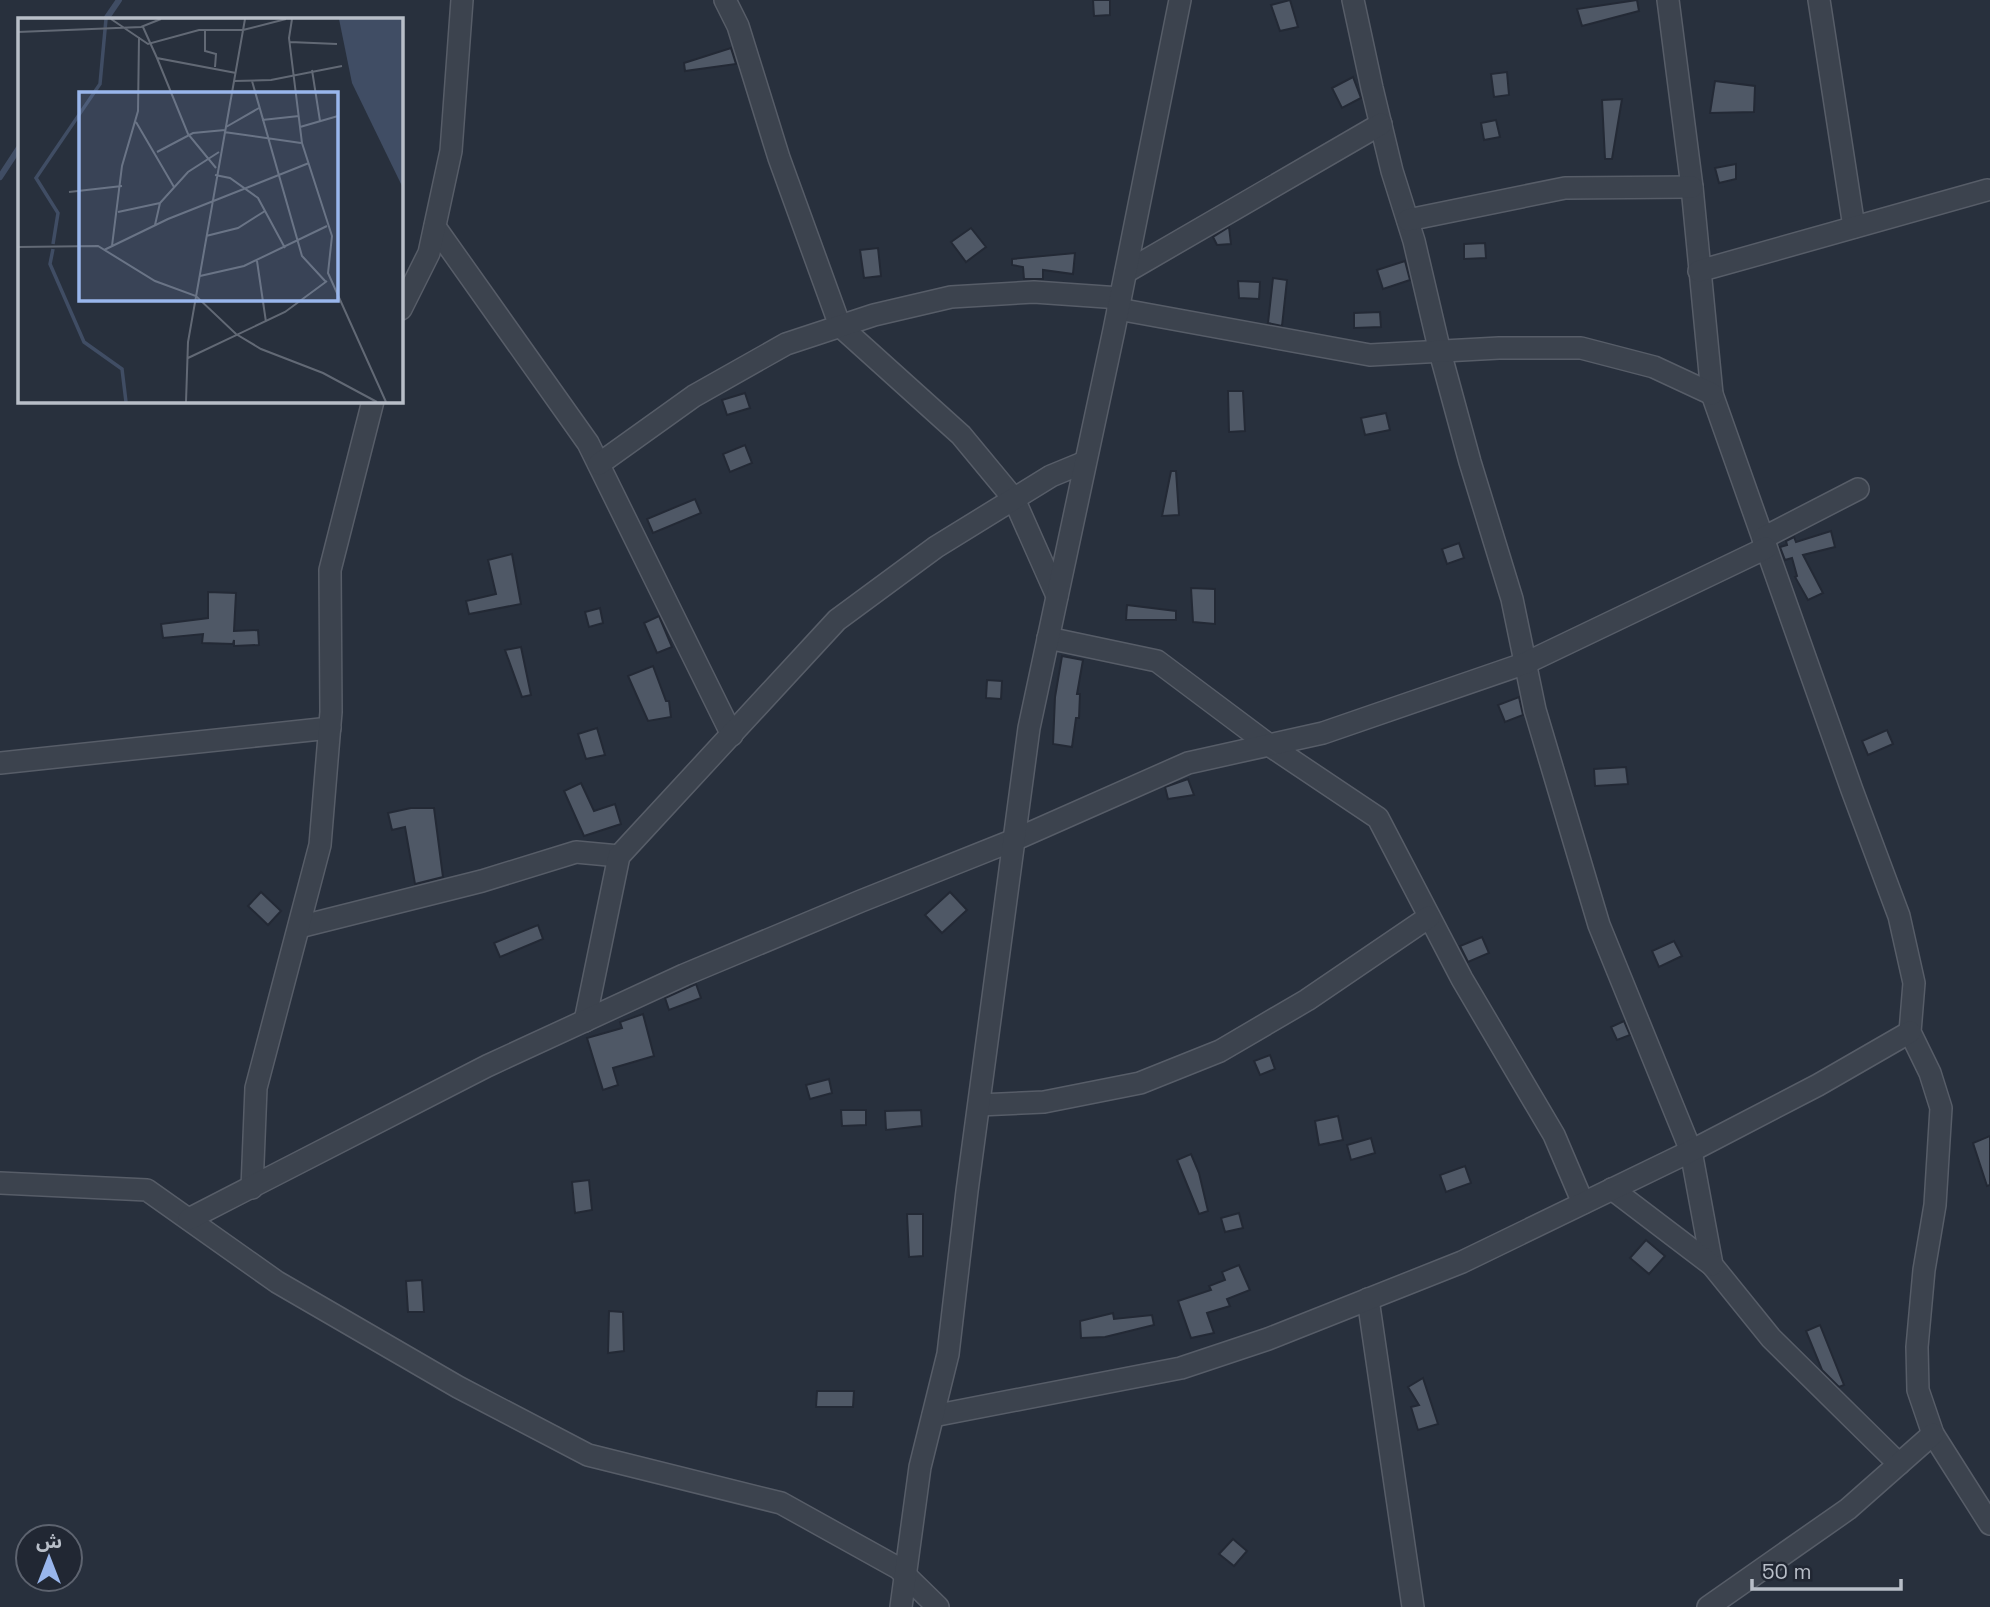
<svg xmlns="http://www.w3.org/2000/svg" width="1990" height="1607" font-family="'Space Grotesk','Noto Sans Arabic',sans-serif">
  <style>
    .lines { fill: none; stroke-linecap: round; stroke-linejoin: round }
    .stream { stroke: #404d64; stroke-width: 6 }
    .building { fill: #4f5866; stroke: #232935; stroke-width: 2 }
    .street-casing { stroke: #575d68; stroke-width: 24 }
    .street { stroke: #3c434e; stroke-width: 21 }
    .inset-river { fill: none; stroke: #404d64; stroke-width: 3.5 }
    .inset-road { fill: none; stroke: #626975; stroke-width: 2 }
    .view { fill: #99b6ec; fill-opacity: 0.15; stroke: #99b6ec; stroke-width: 3.5 }
    .inset-edge { fill: none; stroke: #b8bec8; stroke-width: 3.5 }
  </style>
  <rect width="100%" height="100%" fill="#28303d"/>
  <g class="lines">
    <!-- stream -->
    <g class="stream">
      <polyline points="106,19 119,0"/>
      <polyline points="0,177 19,148"/>
    </g>
  </g>
  <!-- building -->
  <g class="building">
    <polygon points="1093,0 1110,0 1110,15 1094,16"/>
    <polygon points="1290,0 1298,27 1280,31 1271,5"/>
    <polygon points="1637,0 1639,11 1582,26 1577,9"/>
    <polygon points="731,48 736,64 685,71 684,63"/>
    <polygon points="1507,72 1509,95 1494,97 1491,74"/>
    <polygon points="1353,77 1361,98 1342,108 1332,88"/>
    <polygon points="1715,81 1755,86 1754,112 1710,113"/>
    <polygon points="1622,99 1612,159 1605,159 1602,100"/>
    <polygon points="1496,120 1500,137 1484,140 1481,123"/>
    <polygon points="1736,164 1736,179 1719,183 1715,168"/>
    <polygon points="1229,227 1231,244 1217,245 1213,237"/>
    <polygon points="971,228 986,247 966,262 951,242"/>
    <polygon points="1485,243 1486,258 1464,259 1464,244"/>
    <polygon points="878,248 881,276 864,278 860,250"/>
    <polygon points="1075,253 1073,274 1043,270 1043,279 1024,279 1023,267 1012,265 1012,259"/>
    <polygon points="1405,261 1410,280 1383,289 1377,270"/>
    <polygon points="1273,278 1287,280 1282,326 1268,323"/>
    <polygon points="1238,281 1260,282 1259,299 1239,298"/>
    <polygon points="1380,312 1381,327 1354,328 1354,313"/>
    <polygon points="1228,391 1243,391 1245,431 1229,432"/>
    <polygon points="745,393 750,408 727,415 722,400"/>
    <polygon points="1386,413 1390,430 1365,435 1361,418"/>
    <polygon points="745,445 752,463 730,472 723,454"/>
    <polygon points="1171,471 1176,471 1179,515 1162,516"/>
    <polygon points="695,499 701,513 653,533 647,519"/>
    <polygon points="1831,531 1835,547 1803,555 1823,593 1808,600 1795,577 1797,576 1792,558 1785,560 1780,547 1787,545 1786,541 1794,537 1796,542"/>
    <polygon points="1459,543 1464,558 1447,564 1442,549"/>
    <polygon points="512,554 521,604 469,614 466,601 496,594 488,560"/>
    <polygon points="1191,588 1215,589 1215,624 1193,622"/>
    <polygon points="208,592 236,593 234,631 258,630 259,645 234,646 234,640 233,644 202,643 203,634 163,638 161,624 208,618"/>
    <polygon points="1127,605 1176,611 1176,620 1126,620"/>
    <polygon points="600,608 603,623 589,627 585,612"/>
    <polygon points="659,616 672,647 657,653 644,623"/>
    <polygon points="521,647 531,695 522,697 505,650"/>
    <polygon points="1062,656 1083,660 1077,694 1080,694 1079,718 1076,718 1072,747 1053,744 1055,697"/>
    <polygon points="653,666 666,701 669,701 671,717 648,721 628,676"/>
    <polygon points="987,680 1002,681 1001,699 986,698"/>
    <polygon points="1519,697 1523,715 1505,722 1498,705"/>
    <polygon points="597,728 605,755 586,759 578,734"/>
    <polygon points="1887,730 1893,744 1868,755 1862,741"/>
    <polygon points="1626,767 1628,784 1595,786 1594,769"/>
    <polygon points="1188,779 1194,795 1168,799 1165,787"/>
    <polygon points="581,783 594,811 615,804 621,824 584,836 564,791"/>
    <polygon points="411,808 434,808 443,877 415,884 405,827 392,830 388,813"/>
    <polygon points="261,892 281,911 268,925 248,906"/>
    <polygon points="950,892 967,910 942,933 925,915"/>
    <polygon points="538,925 543,939 500,957 494,943"/>
    <polygon points="1482,937 1489,953 1468,962 1460,946"/>
    <polygon points="1674,941 1682,956 1659,967 1652,951"/>
    <polygon points="696,984 701,998 669,1010 665,998"/>
    <polygon points="643,1014 654,1056 613,1068 618,1085 603,1090 587,1038 622,1028 620,1022"/>
    <polygon points="1624,1021 1630,1035 1617,1040 1611,1027"/>
    <polygon points="1270,1055 1275,1069 1260,1075 1254,1061"/>
    <polygon points="829,1079 832,1093 810,1099 806,1085"/>
    <polygon points="841,1110 866,1110 866,1125 842,1126"/>
    <polygon points="921,1110 922,1126 886,1130 885,1111"/>
    <polygon points="1338,1116 1343,1140 1319,1145 1315,1121"/>
    <polygon points="1990,1136 1990,1185 1987,1186 1973,1143"/>
    <polygon points="1371,1138 1375,1153 1351,1160 1347,1145"/>
    <polygon points="1191,1154 1199,1173 1208,1211 1199,1214 1177,1160"/>
    <polygon points="1465,1166 1471,1183 1446,1192 1440,1175"/>
    <polygon points="589,1180 592,1210 575,1213 572,1182"/>
    <polygon points="1239,1213 1243,1228 1225,1232 1221,1218"/>
    <polygon points="907,1214 923,1214 923,1256 909,1257"/>
    <polygon points="1646,1240 1665,1256 1649,1274 1630,1258"/>
    <polygon points="1239,1265 1250,1290 1227,1299 1230,1306 1207,1313 1214,1333 1191,1338 1178,1301 1211,1290 1209,1286 1225,1280 1222,1272"/>
    <polygon points="422,1280 424,1312 408,1312 406,1281"/>
    <polygon points="609,1311 623,1312 624,1351 608,1353"/>
    <polygon points="1113,1313 1114,1319 1152,1315 1154,1325 1105,1337 1081,1338 1080,1321"/>
    <polygon points="1820,1325 1844,1385 1839,1387 1822,1370 1806,1331"/>
    <polygon points="1423,1378 1438,1424 1418,1430 1411,1407 1419,1405 1408,1387"/>
    <polygon points="817,1391 854,1391 853,1407 816,1407"/>
    <polygon points="1233,1539 1247,1551 1234,1566 1219,1554"/>
  </g>
  <g class="lines">
    <defs>
      <g id="street">
        <polyline points="725,0 738,26 779,158 840,326 961,435 1014,499 1057,596"/>
        <polyline points="1353,0 1372,88 1392,171 1414,241 1440,352 1470,462 1512,599 1535,710 1599,925 1691,1151 1712,1265 1771,1338 1899,1464"/>
        <polyline points="1668,0 1692,187 1712,394 1852,790 1899,916 1914,983 1910,1032 1930,1073 1941,1108 1935,1205 1924,1270 1917,1347 1918,1390 1933,1434 1990,1524"/>
        <polyline points="1819,0 1854,227"/>
        <polyline points="1408,220 1565,188 1692,187"/>
        <polyline points="435,227 588,443 732,735"/>
        <polyline points="1699,271 1987,190"/>
        <polyline points="1126,272 1381,124"/>
        <polyline points="401,309 429,253 451,151 462,0"/>
        <polyline points="1118,309 1370,355 1499,348 1581,348 1654,367 1712,394"/>
        <polyline points="599,464 694,396 786,344 874,315 951,297 1034,292 1120,298"/>
        <polyline points="1763,538 1858,489"/>
        <polyline points="1048,638 1157,661 1269,745 1378,818 1462,979 1554,1135 1583,1203"/>
        <polyline points="0,763 330,728"/>
        <polyline points="299,927 482,881 576,852 619,856"/>
        <polyline points="585,1021 619,856 837,620 936,547 1051,476 1085,462"/>
        <polyline points="979,1105 1044,1102 1140,1083 1220,1051 1307,1000 1429,917"/>
        <polyline points="0,1183 147,1190 277,1282 458,1387 588,1455 781,1503 898,1568 938,1607"/>
        <polyline points="252,1188 256,1088 320,845 331,712 330,570 373,401"/>
        <polyline points="1612,1189 1712,1265"/>
        <polyline points="189,1219 487,1066 684,975 861,901 1014,840 1188,763 1323,733 1526,663 1766,548"/>
        <polyline points="1368,1299 1413,1607"/>
        <polyline points="933,1416 1181,1368 1268,1339 1462,1262 1691,1151 1818,1085 1910,1032"/>
        <polyline points="901,1607 920,1467 948,1354 967,1191 1029,728 1114,330 1180,0"/>
        <polyline points="1708,1607 1848,1509 1933,1434"/>
      </g>
    </defs>
    <!-- street casing -->
    <use href="#street" class="street-casing"/>
    <!-- street -->
    <use href="#street" class="street"/>
  </g>
  <!-- overview -->
  <g transform="translate(18 18)">
    <rect width="385" height="385" fill="#28303d"/>
    <path d="M321 1H385V170L334 65Z" fill="#404d64"/>
    <path class="inset-river" d="M35 226 40 195 18 160 82 66 88 1M35 231 32 246 66 324 104 351 108 384"/>
    <path class="inset-road" d="M93 1 130 26 181 12H225L268 1M274 1 271 20 284 125 314 218 310 255 368 384M125 9 139 40 218 55M187 11V33L198 36 197 49M0 14 123 9 143 1M272 24 319 26M139 40 170 116 198 150M294 52 302 103M216 63 253 62 324 48M234 63 284 238 308 264M244 102 281 98M118 104 156 169M208 109 241 90M282 109 320 98M206 114 283 125M139 134 175 115 207 112M197 157 212 160 240 180 267 230M51 174 104 168M100 194 142 185M137 207 142 185 170 154 201 134M188 218 220 210 247 193M94 228 104 148 120 93 121 19M0 229 80 228 137 263 178 278 218 316 243 331 305 355 359 384M86 232 150 201 291 145M239 243 248 304M182 258 226 248 309 208M170 340 267 294 309 263M168 384 170 324 227 1"/>
    <path class="view" d="M61 74H320V283H61Z"/>
    <rect width="385" height="385" class="inset-edge"/>
  </g>
  <!-- north arrow -->
  <g transform="translate(49 1558)"><circle r="33" fill="#212733" stroke="#5d636f" stroke-width="2"/>
  <path d="M0-5L12 26L0 18L-12 26Z" fill="#99b6ec"/>
  <text y="-10" font-size="19" font-weight="bold" text-anchor="middle" fill="#b8bec8">ش</text>
  </g>
  <!-- scale -->
  <path d="M1752 1579v10h149v-10" fill="none" stroke="#b8bec8" stroke-width="3.5"/>
  <text x="1762" y="1579" font-size="21" fill="#b8bec8" stroke="#212733" stroke-width="5" paint-order="stroke">50 m</text>
</svg>
